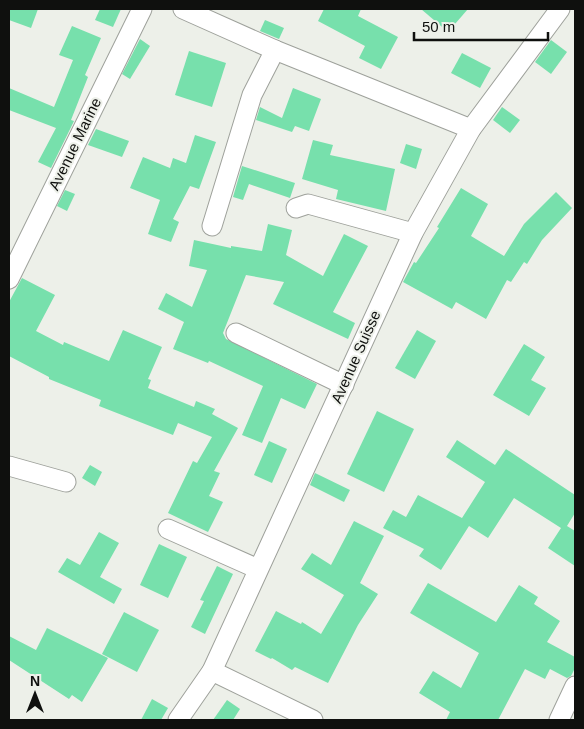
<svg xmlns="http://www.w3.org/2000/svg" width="584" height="729" font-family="Helvetica,sans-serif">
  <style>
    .building { fill: #77e0ac }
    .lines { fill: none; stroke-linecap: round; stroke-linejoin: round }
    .minor-casing { stroke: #9ea19b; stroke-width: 21 }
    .minor { stroke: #fff; stroke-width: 19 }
    .labels { text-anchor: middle; stroke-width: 4; stroke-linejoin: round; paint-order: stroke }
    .street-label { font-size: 15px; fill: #0f100e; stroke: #edf0e9 }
  </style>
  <rect width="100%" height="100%" fill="#edf0e9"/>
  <!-- building -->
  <g class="building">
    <polygon points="9,9 38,9 31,28 9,20"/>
    <polygon points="100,9 121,9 113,27 95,20"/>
    <polygon points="324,9 361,9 358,16 398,37 381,69 359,58 365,46 318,21"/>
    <polygon points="421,9 468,9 448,32"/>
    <polygon points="265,20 284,28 279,39 260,31"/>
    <polygon points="72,26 101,38 85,75 88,77 71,120 74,121 51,168 38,162 56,128 9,110 9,88 54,107 73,60 59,55"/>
    <polygon points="140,39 150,46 130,79 122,74"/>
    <polygon points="551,40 567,52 551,74 535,62"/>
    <polygon points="189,51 226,63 212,107 175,95"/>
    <polygon points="462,53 491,68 480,88 451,73"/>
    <polygon points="293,88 321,99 309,131 295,126 292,132 256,120 260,107 282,118"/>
    <polygon points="502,107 520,120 510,133 493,120"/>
    <polygon points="96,129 129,141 122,157 88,145"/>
    <polygon points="195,135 216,142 199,189 190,186 173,219 179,222 171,242 148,234 160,200 130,188 143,157 170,168 173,158 186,163"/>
    <polygon points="313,140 333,145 330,155 395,169 386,211 336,199 338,190 302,179"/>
    <polygon points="406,144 422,149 416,169 400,163"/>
    <polygon points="242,166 295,183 290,198 249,184 243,200 233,197"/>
    <polygon points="461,188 488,204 471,236 504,256 524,224 556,192 572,208 542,240 527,264 524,262 511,282 507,280 486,319 456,302 452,309 403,282 414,262 416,263 439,228 437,227"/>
    <polygon points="65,190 75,194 67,211 57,206"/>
    <polygon points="268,224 292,230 286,255 323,276 344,234 368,246 333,312 355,323 348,339 273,304 284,282 246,275 223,333 226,339 317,384 305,409 281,398 262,443 242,435 263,386 209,361 208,363 173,349 184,322 158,309 166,293 192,307 207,270 189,266 194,240 231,248 231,246 262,251"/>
    <polygon points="22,278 55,295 36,331 63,345 64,342 109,361 123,330 162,347 148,379 151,380 148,388 194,407 196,401 215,409 212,414 238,428 214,471 220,473 209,496 223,502 208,532 168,513 193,461 197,463 212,437 178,423 173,435 99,406 101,400 49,379 49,377 9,356 9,302"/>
    <polygon points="417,330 436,341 415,379 395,368"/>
    <polygon points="524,344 545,357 531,380 546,388 529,416 493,395"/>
    <polygon points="377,411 414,429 384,492 347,474"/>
    <polygon points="457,440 495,465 506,449 575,495 575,513 567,526 575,531 575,566 548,548 561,528 514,498 488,538 469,526 441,570 419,556 424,549 383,528 393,510 406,517 418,495 462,518 485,482 446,457"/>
    <polygon points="269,441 287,449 272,483 254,475"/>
    <polygon points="90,465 102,472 95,486 82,478"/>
    <polygon points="315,473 350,490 344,502 310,485"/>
    <polygon points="354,521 384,536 360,583 378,594 358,625 328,683 295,667 292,670 272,658 271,659 255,651 276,611 301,624 302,622 321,634 344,595 301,569 312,553 331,565"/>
    <polygon points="99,532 119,543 100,577 122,589 114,604 58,572 67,558 80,565"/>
    <polygon points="159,544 187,557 168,598 140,585"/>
    <polygon points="217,566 233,574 205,634 191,627 204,601 200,600"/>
    <polygon points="428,583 496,622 519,585 538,597 534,604 560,621 547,642 575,657 575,668 571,676 567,678 550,669 545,679 525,669 498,720 446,720 450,712 419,693 433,671 461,688 479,653 410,613"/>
    <polygon points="124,612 159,630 137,672 102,654"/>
    <polygon points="47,628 108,658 82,702 72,695 69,699 9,660 9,636 36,650"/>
    <polygon points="152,699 168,708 161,720 141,720"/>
    <polygon points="227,700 240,709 233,720 213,720"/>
  </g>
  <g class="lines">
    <defs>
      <g id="minor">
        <polyline points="183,9 275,50 471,129"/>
        <polyline points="296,208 308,204 413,233"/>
        <polyline points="212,226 252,95 275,50"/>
        <polyline points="9,279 142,9"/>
        <polyline points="236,333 344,385"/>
        <polyline points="9,466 66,482"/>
        <polyline points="168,529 258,569"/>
        <polyline points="212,671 313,720"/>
        <polyline points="178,720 212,671 413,233 471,129 560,9"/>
        <polyline points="559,720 575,686"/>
      </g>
    </defs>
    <!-- minor casing -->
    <use href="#minor" class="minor-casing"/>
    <!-- minor -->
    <use href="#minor" class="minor"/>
  </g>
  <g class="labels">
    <!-- street labels -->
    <g class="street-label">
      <text transform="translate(75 144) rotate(-64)" y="5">Avenue Marine</text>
      <text transform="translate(356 357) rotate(-66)" y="5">Avenue Suisse</text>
    </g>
  </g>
  <!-- border -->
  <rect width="584" height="729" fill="none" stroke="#0f100e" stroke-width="20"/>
  <!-- north arrow -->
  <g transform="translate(35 694)" stroke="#edf0e9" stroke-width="4" paint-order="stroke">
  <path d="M0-4L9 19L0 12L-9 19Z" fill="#0f100e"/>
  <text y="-8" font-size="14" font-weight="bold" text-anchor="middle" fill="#0f100e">N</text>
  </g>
  <!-- scale -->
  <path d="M414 32v8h134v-8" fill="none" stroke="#0f100e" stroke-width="2.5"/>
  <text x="422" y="32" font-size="15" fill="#0f100e" stroke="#edf0e9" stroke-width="4" paint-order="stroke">50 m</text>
</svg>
